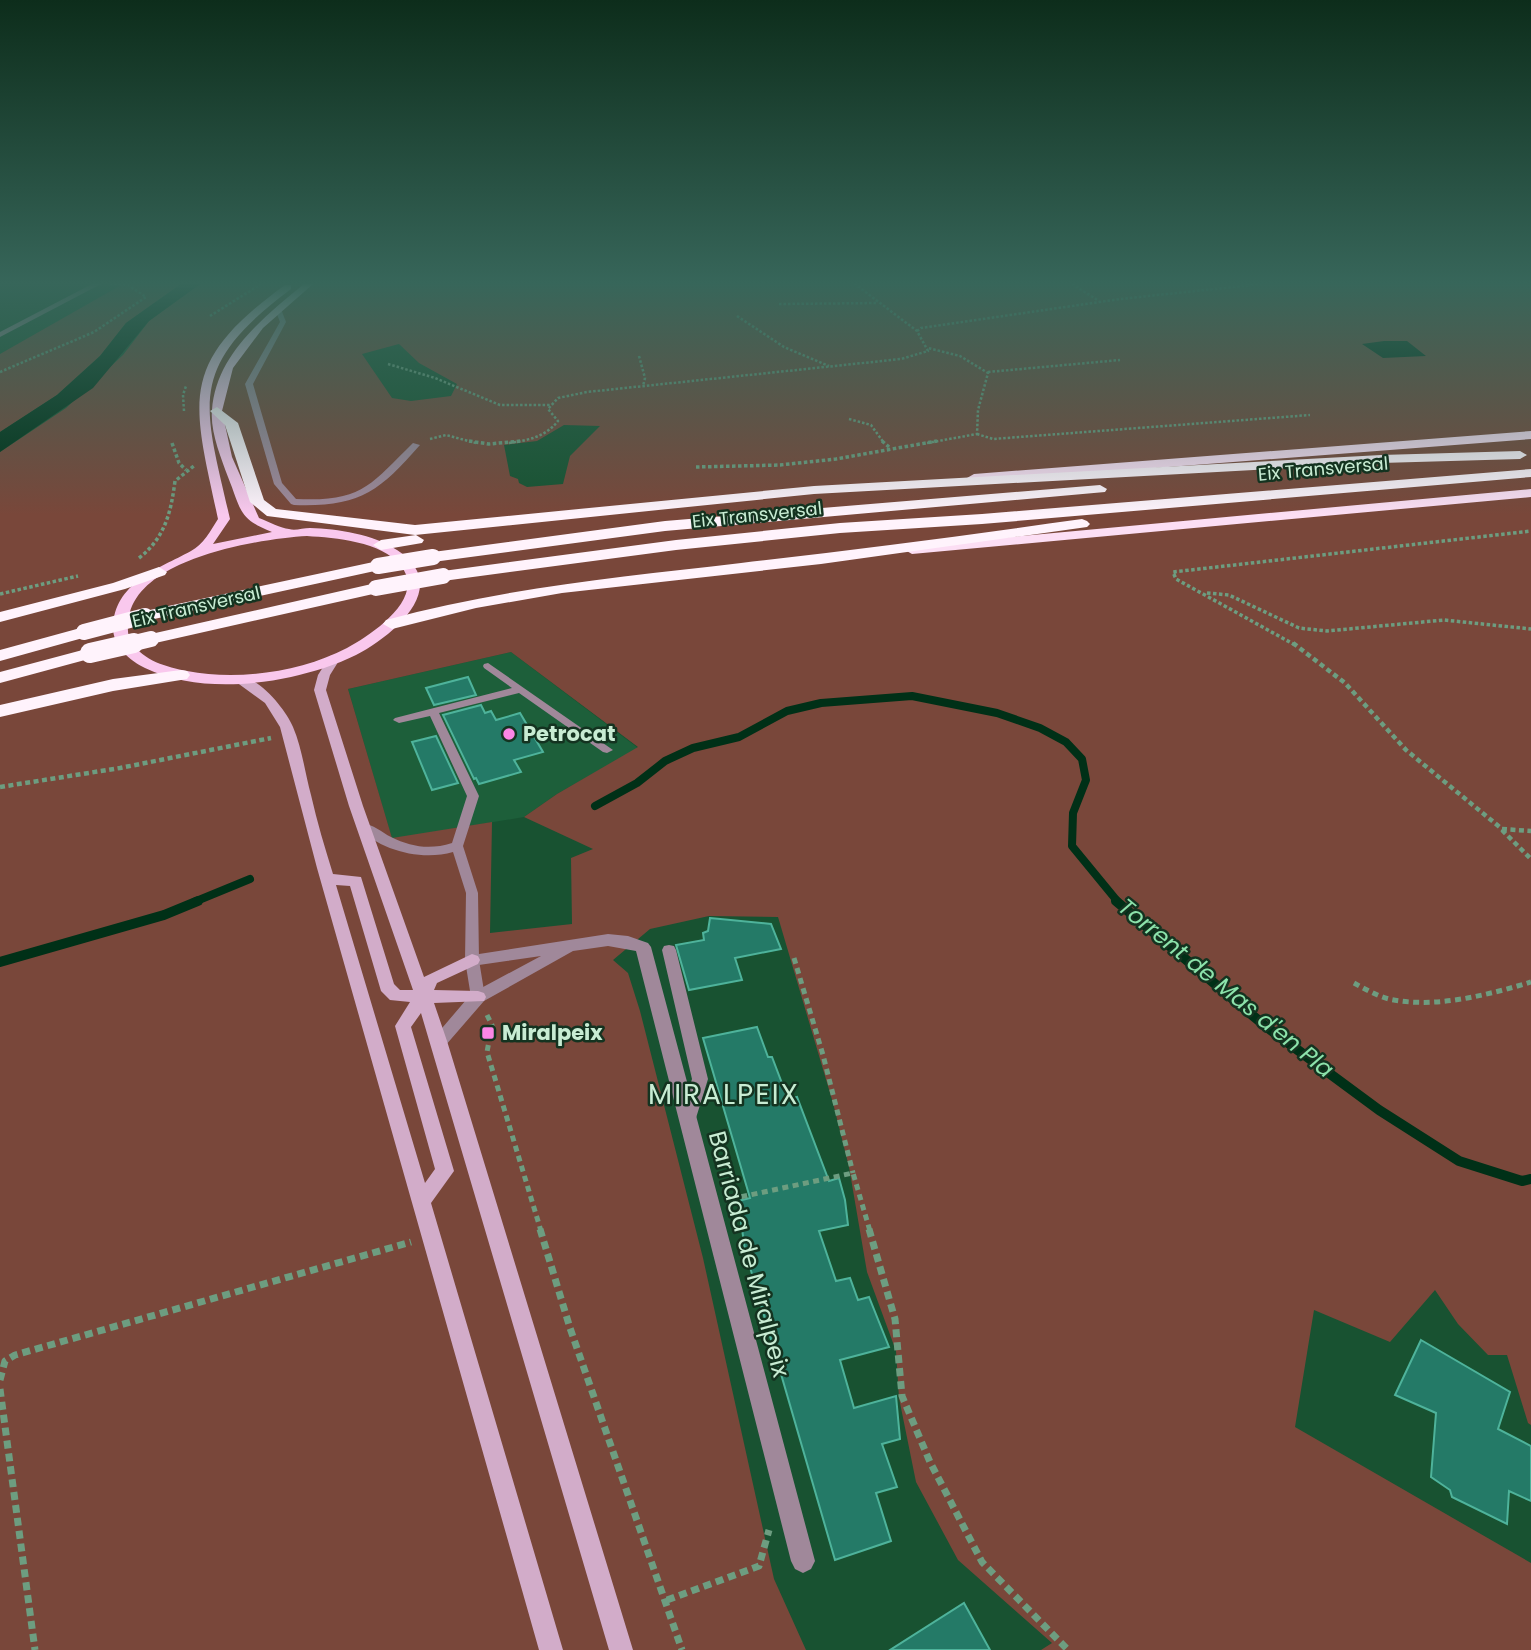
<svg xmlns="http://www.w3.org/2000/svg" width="1531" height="1650" font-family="Poppins,sans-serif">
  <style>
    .built { fill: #1d5f3a }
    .green { fill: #79473a; fill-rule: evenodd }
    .water { fill: #003017 }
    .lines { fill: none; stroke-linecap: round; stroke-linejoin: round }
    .stream-far1 { stroke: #003017; stroke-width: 8 }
    .stream { stroke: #003017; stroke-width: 10 }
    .building { fill: #247a67; stroke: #4eb39b; stroke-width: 2 }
    .path-far4 { stroke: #6d9d80; stroke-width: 2.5; stroke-dasharray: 2.5 2; stroke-linecap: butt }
    .path-far3 { stroke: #6d9d80; stroke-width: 3.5; stroke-dasharray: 3.5 2.5; stroke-linecap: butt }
    .path-far2 { stroke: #6d9d80; stroke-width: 4.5; stroke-dasharray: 5 3.5; stroke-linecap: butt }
    .path-far1 { stroke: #6d9d80; stroke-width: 5; stroke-dasharray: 6 4.5; stroke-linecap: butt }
    .path { stroke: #6d9d80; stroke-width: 7; stroke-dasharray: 8 5; stroke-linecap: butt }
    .service { fill: #a0889a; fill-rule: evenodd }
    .minor { fill: #a0889a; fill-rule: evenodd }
    .secondary { fill: #d2acc9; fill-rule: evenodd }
    .primary { fill: #f9c8ed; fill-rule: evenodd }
    .trunk { fill: #fcdef4; fill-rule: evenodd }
    .motorway { fill: #fff3fc; fill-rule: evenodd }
    .motorway-bridge-far1 { stroke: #fff3fc; stroke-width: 16 }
    .motorway-bridge { stroke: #fff3fc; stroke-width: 20 }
    .poi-dot { fill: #fb86e5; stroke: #143320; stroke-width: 2.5 }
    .labels { text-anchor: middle; stroke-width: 5; stroke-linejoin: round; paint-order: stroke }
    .far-street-label { font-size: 18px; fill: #c8ecd3; stroke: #143320 }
    .poi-label { font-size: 21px; font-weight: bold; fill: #c8ecd3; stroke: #143320; text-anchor: start }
    .water-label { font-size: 23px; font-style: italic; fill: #8ce3ab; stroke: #143320 }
    .near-street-label { font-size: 24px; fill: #c8ecd3; stroke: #143320 }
    .near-neighbourhood-label { font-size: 28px; letter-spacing: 2px; fill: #c8ecd3; stroke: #143320 }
  </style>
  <rect width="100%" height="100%" fill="#185231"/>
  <!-- built -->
  <polygon class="built" points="511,652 638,748 557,794 524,817 392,839 348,689"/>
  <!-- green -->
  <g class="green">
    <polygon points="123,284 181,284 126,323 100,356 57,395 0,432 0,354"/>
    <path d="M200 284H1531V1425L1528 1423 1507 1355H1488L1458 1324 1435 1290 1390 1342 1314 1310 1295 1427 1531 1563V1650H1041L1052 1643 958 1560 916 1482 899 1398 896 1351 867 1272 849 1167 833 1103 778 917 709 916 650 929 613 960 628 973 640 1011 703 1258 774 1579 806 1650H0V452L66 408 123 355 149 321ZM399 344 419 363 457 384 451 396 411 401 392 398 362 354ZM564 425 600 426 570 456 563 484 527 487 519 483 518 479 510 476 504 445 537 441ZM511 652 638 747 557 794 524 817 593 849 571 858 572 924 490 933 492 822 392 838 348 689Z"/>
  </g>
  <!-- water -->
  <g class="water">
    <polygon points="181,284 200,284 149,321 93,388 0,452 0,432 57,395 100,356 126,323"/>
    <polygon points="1384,341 1407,341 1426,356 1383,358 1362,344"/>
  </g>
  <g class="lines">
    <!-- stream-far1 -->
    <g class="stream-far1">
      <polyline points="595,806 637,783 665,761 693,748 739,737 787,711 821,703 912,696 997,713 1040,728 1066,742 1082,759 1086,780 1073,813 1072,846 1118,902"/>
      <polyline points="194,902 250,879"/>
    </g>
    <!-- stream -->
    <g class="stream">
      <polyline points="1116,901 1264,1025 1379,1110 1459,1161 1522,1181 1531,1179"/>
      <polyline points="0,962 164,915 198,901"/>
    </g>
  </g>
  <!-- building -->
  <g class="building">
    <polygon points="468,677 476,695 434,705 426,688"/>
    <polygon points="481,705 485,713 491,711 496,720 520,713 543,752 514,760 521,772 479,784 476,778 474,779 443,715"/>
    <polygon points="436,736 458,783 432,790 412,742"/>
    <polygon points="710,918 771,924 781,949 735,958 742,980 689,990 676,945 704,940 703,933 708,931"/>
    <polygon points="757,1027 768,1057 772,1057 788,1099 797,1097 829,1181 839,1178 845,1200 848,1225 819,1231 836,1281 850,1278 858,1300 869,1297 889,1347 840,1360 854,1408 896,1396 900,1439 882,1444 897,1487 876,1493 891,1541 835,1560 745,1250 738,1201 750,1198 703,1038"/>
    <polygon points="1421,1340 1510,1392 1498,1429 1531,1446 1531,1501 1509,1491 1507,1524 1452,1497 1450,1490 1431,1477 1436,1413 1395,1395"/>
    <polygon points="964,1603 990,1650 890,1650"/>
  </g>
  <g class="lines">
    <!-- path-far4 -->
    <g class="path-far4">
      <polyline points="1072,284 1099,301"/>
      <polyline points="779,304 878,303"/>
      <polyline points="210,316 261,284"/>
      <polyline points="737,316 784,347 829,366"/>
      <polyline points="917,331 921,328 1120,299 1261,284"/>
      <polyline points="639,356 645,378 643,386"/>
      <polyline points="388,364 435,378 500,405 551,405"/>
      <polyline points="0,372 94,332 146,297 128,285 110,284"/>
      <polyline points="988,372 1120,360"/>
      <polyline points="184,411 183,395 186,386"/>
      <polyline points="849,419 871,425 884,443"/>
      <polyline points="977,434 993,439 1310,415"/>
      <polyline points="430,439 446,435 476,443"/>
      <path d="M509 443C529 440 545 437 558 421L548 409 558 398 587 392 901 359 928 351 917 331 855 284"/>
      <polyline points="927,443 977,434 978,410 988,373 960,356 928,348"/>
    </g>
    <!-- path-far3 -->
    <g class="path-far3">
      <polyline points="469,441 489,444 521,441"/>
      <polyline points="882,441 889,447"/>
      <polyline points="172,443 179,463 186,470"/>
      <polyline points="696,467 780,465 836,459 937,441"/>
      <path d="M139 558C165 538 171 512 175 481L195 465"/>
      <polyline points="1207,593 1229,595 1299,628 1327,631 1444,620 1531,629"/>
      <polyline points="0,594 78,576"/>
      <polyline points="1295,645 1176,579 1173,572 1531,531"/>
    </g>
    <!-- path-far2 -->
    <g class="path-far2">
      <polyline points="1293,643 1345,683 1406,750 1502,829 1531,831"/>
      <polyline points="0,787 120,768 271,738"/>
      <polyline points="1502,830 1531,859"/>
    </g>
    <!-- path-far1 -->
    <g class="path-far1">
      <polyline points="794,958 823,1055 853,1173"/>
      <path d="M1354 983C1365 989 1377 996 1389 999 1434 1009 1488 995 1531 982"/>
      <polyline points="487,1015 492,1025 487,1052 541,1231"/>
      <polyline points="731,1199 853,1173 870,1231"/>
    </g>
    <!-- path -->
    <g class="path">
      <polyline points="540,1229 570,1328 682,1650"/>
      <polyline points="869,1229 895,1319 902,1396 930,1462 982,1562 1068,1650"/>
      <polyline points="0,1380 5,1361 15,1355 411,1242"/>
      <polyline points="0,1389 35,1650"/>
      <polyline points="667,1600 759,1566 769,1530"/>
    </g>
    <!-- service -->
    <g class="service">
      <path d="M278 307 281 309 286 322 253 384 282 483 296 499C362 502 369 486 413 443L420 445C378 493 359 507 294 505L291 504 274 484 245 384 280 322 275 309Z"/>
      <path d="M488 663 613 750 607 753 603 752 519 693 439 713 479 796 463 846 478 893 479 960 485 997 483 1001 478 1002 473 1001 471 997 465 960 466 893 453 852C422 861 380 851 358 827L360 824C371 822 381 832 391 837 411 847 430 850 452 843L467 796 430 716 399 723 393 720 395 718 512 688 484 668 483 666 484 664Z"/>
      <polygon points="669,945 674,946 676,950 708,1079 696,1118 693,1123 688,1124 683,1123 680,1118 692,1079 662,950 664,946"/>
    </g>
    <!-- minor -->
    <g class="minor">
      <polygon points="92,284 101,284 0,337 0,332"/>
      <polygon points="608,934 628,936 648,943 651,947 815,1561 811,1569 803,1573 795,1569 791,1561 636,951 608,946 573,951 484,1001 445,1046 439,1048 433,1046 431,1041 472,993 541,956 472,966 466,964 464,960 466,956"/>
    </g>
    <!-- secondary -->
    <path class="secondary" d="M334 655 340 659 330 675 326 690 363 806 424 977 472 954 478 956 480 960 478 964 437 983 434 990 478 991 484 993 486 997 484 1001 434 1003 447 1041 633 1650H609L421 1013 411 1027 454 1171 431 1203 563 1650H539L317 868 280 727 265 703 232 679 234 676C256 673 285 708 293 727 302 748 305 773 311 795 317 822 325 848 333 874L361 877 394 984 400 990H413L349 806 314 690 318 675 330 656ZM336 885 350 886 381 991 390 1000 410 1002 395 1026 435 1169 425 1183Z"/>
    <!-- primary -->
    <path class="primary" d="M304 284H313L263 328 233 368 222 411 232 457 259 518C269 522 281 528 289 529 295 531 303 528 310 528 338 529 373 534 397 550 453 586 394 635 356 655 336 665 313 672 291 677 245 687 188 689 145 668 130 661 113 646 113 628 114 583 158 569 191 551 203 545 211 530 218 519 193 401 176 364 285 285H291V289C185 368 204 404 230 519L213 544 272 532C238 519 241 509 228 477 221 458 210 431 212 410 216 354 264 317 304 284ZM307 536C336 538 381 541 401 566 427 598 371 635 347 648 301 672 238 681 187 671 167 667 143 661 132 642 126 634 128 626 129 617 139 558 258 539 307 536Z"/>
    <!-- trunk -->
    <g class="trunk">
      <polygon points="1531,431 1531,439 974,482 967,478 974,474"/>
      <polygon points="1531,489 1531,497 912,554 905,550 912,546"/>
    </g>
    <!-- motorway -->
    <g class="motorway">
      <polygon points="217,407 238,423 264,500 276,509 415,525 814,486 1381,455 1520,451 1527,455 1520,459 1381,463 814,494 415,535 267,516 250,502 225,425 210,411"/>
      <polygon points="1531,469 1531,477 982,524 840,533 676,550 443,581 435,576 443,571 676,540 840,523 982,514"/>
      <polygon points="1100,485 1107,489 1105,492 665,531 433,562 425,557 433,552 665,521"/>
      <path d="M1082 519 1087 521 1090 524 1087 527 821 564 562 593 476 608 392 629 383 624 386 620C503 588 621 577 741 563 855 550 968 535 1082 519Z"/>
      <polygon points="416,535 424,540 422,543 381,550 373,545 381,540"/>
      <polygon points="378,561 386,566 384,569 145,621 136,616 145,611"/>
      <polygon points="159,567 167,572 165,575 125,589 0,622 0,612 113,583"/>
      <polygon points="376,583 384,588 382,592 151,644 142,639 151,634"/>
      <polygon points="84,627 93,632 90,636 0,661 0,650"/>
      <polygon points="90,648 96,649 99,653 96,657 0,683 0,672"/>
      <polygon points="181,670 187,671 190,675 187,679 113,691 0,717 0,705 113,679"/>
    </g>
    <!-- motorway-bridge-far1 -->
    <g class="motorway-bridge-far1">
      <polyline points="378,566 433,557"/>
      <polyline points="376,588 443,576"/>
      <polyline points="84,632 145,616"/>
      <polyline points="126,645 151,639"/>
    </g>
    <!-- motorway-bridge -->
    <polyline class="motorway-bridge" points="90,653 134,643"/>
  </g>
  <!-- sky -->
  <linearGradient id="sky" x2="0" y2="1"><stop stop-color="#0d2d1b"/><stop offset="0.55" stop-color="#37665a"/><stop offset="1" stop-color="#37665a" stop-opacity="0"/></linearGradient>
  <rect width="1531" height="515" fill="url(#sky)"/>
  <!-- markers -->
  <g class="poi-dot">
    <circle cx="509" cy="734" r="7"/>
    <rect x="481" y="1026" width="14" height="14" rx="3.5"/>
  </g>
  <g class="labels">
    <!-- far-street labels -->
    <g class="far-street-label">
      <text transform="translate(1323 469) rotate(-5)" y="6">Eix Transversal</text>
      <text transform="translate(757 515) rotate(-6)" y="6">Eix Transversal</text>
      <text transform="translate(196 607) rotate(-13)" y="6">Eix Transversal</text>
    </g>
    <!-- poi labels -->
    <g class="poi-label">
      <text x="523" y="741">Petrocat</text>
      <text x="502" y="1040">Miralpeix</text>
    </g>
    <!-- water labels -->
    <g class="water-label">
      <text transform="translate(1226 988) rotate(39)" y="8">Torrent de Mas d'en Pla</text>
    </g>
    <!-- near-street labels -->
    <g class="near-street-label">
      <text transform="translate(749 1254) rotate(75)" y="8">Barriada de Miralpeix</text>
    </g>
    <!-- near-neighbourhood labels -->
    <g class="near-neighbourhood-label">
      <text x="724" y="1104">MIRALPEIX</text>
    </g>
  </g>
</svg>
